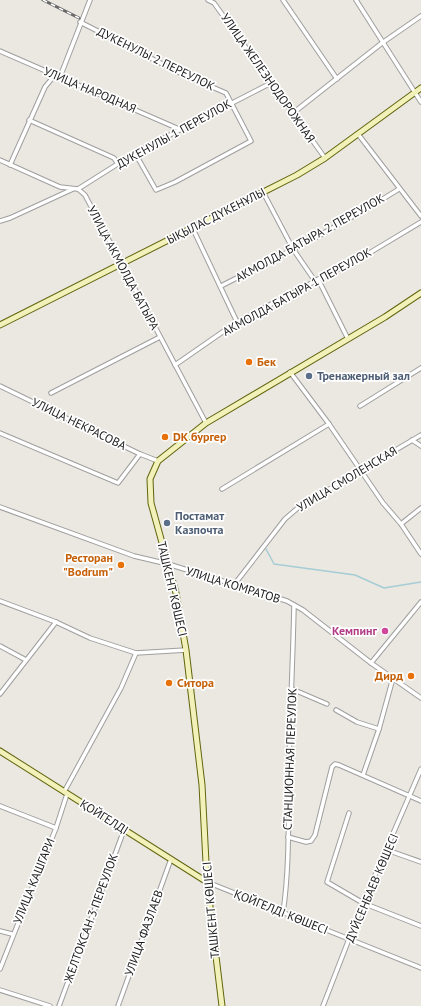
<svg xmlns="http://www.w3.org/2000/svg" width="421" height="1006" font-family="'PT Sans',sans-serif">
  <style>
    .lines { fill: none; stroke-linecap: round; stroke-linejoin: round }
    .stream { stroke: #a5cdd5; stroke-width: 1.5 }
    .street-casing { stroke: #9f9f9f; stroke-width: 5.5 }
    .secondary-casing { stroke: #61650f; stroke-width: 7 }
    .street { stroke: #fff; stroke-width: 3.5 }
    .secondary { stroke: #f2f1b9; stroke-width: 5 }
    .rail-casing { stroke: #696969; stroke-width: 3 }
    .rail { stroke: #fff; stroke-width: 1.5; stroke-dasharray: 4.5; stroke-linecap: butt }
    .food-dot { fill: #e8710a; stroke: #fff; stroke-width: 1.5 }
    .service-dot { fill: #5c6f8a; stroke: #fff; stroke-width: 1.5 }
    .hotel-dot { fill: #d1479c; stroke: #fff; stroke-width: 1.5 }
    .labels { text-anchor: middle; stroke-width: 3.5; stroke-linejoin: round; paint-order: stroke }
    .street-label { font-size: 12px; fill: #1b1b1b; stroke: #fff }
    .food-label { font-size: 12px; font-weight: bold; fill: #c56008; stroke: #fff; text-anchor: start }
    .service-label { font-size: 12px; font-weight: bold; fill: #4e5e75; stroke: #fff; text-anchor: start }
    .hotel-label { font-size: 12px; font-weight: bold; fill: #b23c85; stroke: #fff; text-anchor: end }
  </style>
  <rect width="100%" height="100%" fill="#ebe7e1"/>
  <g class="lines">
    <!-- stream -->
    <polyline class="stream" points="266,549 274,564 355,575 384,588 421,582"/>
    <defs>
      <g id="street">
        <polyline points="208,0 214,3 325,158"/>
        <polyline points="283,0 337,79"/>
        <polyline points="356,0 421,102"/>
        <polyline points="80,22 182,74 226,93 251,141 175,182 156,190 135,153"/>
        <polyline points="0,51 179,129"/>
        <polyline points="60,77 90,0"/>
        <polyline points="293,113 382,43 421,16"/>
        <polyline points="29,120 114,158 118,164"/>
        <polyline points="358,134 421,216"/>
        <polyline points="0,160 60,187 78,189 85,195 206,423"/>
        <polyline points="10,165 45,87 54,76"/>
        <polyline points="78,189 135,153 271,83"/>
        <polyline points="263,192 293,249 315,281"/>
        <polyline points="0,221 10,218 73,189"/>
        <polyline points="193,229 237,322"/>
        <polyline points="318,279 348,339"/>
        <polyline points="221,286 315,238 378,202 399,189"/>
        <polyline points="175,365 237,322 371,252 421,222"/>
        <polyline points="290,372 329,424 383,503 401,524 421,554"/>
        <polyline points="0,386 140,454 158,461"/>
        <polyline points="51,393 160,337"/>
        <polyline points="360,406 421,368"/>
        <polyline points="0,433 118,483 140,454"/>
        <polyline points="412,440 421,446"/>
        <polyline points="222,489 329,424"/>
        <polyline points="0,507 134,556 168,564 287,601 303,610 371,663 421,698"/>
        <polyline points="401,524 421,508"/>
        <polyline points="234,585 285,519 299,507 421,435"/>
        <polyline points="0,601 56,622 90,638 136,653 186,650"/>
        <polyline points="0,646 26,660"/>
        <polyline points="371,663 421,602"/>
        <polyline points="292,689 327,704"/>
        <polyline points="0,694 56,622"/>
        <polyline points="336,710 357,722 379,729"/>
        <polyline points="363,775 379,729 393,678"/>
        <polyline points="64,792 121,688 136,653"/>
        <polyline points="0,806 56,828"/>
        <polyline points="349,813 327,882 363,903 421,926"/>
        <polyline points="288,837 306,842 311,841 315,835 332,767 335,764 339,765 421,801"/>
        <polyline points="387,850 421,862"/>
        <polyline points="207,882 421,968"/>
        <path d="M283 913C290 865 288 816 289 767 290 713 293 659 294 605"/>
        <polyline points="0,931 12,934"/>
        <polyline points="0,969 56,828 67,794"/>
        <polyline points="0,990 50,1006"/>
        <polyline points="59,1006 124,830"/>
        <polyline points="118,1006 171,859"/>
        <polyline points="323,1006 363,903 421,769"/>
      </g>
      <g id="secondary">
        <polyline points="0,325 297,175 325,158 421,88"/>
        <polyline points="0,751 207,882"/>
        <polyline points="222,1006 207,882 202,785 186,650 176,593 151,503 150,479 158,461 206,423 385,317 421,293"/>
      </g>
    </defs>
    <!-- street casing -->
    <use href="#street" class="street-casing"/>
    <!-- secondary casing -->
    <use href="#secondary" class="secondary-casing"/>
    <!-- street -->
    <use href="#street" class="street"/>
    <!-- secondary -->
    <use href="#secondary" class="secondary"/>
    <defs>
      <polyline id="rail" points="43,0 79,18"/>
    </defs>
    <!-- rail casing -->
    <use href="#rail" class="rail-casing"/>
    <!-- rail -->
    <use href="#rail" class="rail"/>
  </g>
  <!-- markers -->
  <g class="food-dot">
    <circle cx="249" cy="362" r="4"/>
    <circle cx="165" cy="437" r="4"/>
    <circle cx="121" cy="565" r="4"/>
    <circle cx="411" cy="676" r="4"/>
    <circle cx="169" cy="683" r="4"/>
  </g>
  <g class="service-dot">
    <circle cx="309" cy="376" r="4"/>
    <circle cx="167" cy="523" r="4"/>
  </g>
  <circle class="hotel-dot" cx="385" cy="631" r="4"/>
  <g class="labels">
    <!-- street labels -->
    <g class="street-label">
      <text transform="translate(156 59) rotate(26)" y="4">ДУКЕНУЛЫ 2 ПЕРЕУЛОК</text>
      <text transform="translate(268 78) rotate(55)" y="4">УЛИЦА ЖЕЛЕЗНОДОРОЖНАЯ</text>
      <text transform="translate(90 90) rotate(23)" y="4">УЛИЦА НАРОДНАЯ</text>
      <text transform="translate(174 134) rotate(-29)" y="4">ДУКЕНУЛЫ 1 ПЕРЕУЛОК</text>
      <text transform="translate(216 216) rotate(-27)" y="4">ЫҚЫЛАС ДҮКЕНҰЛЫ</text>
      <text transform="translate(310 238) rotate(-29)" y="4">АКМОЛДА БАТЫРА 2 ПЕРЕУЛОК</text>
      <text transform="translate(123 268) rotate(62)" y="4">УЛИЦА АКМОЛДА БАТЫРА</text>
      <text transform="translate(297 292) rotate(-29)" y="4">АКМОЛДА БАТЫРА 1 ПЕРЕУЛОК</text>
      <text transform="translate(79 424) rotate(26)" y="4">УЛИЦА НЕКРАСОВА</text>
      <text transform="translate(347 479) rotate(-31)" y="4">УЛИЦА СМОЛЕНСКАЯ</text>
      <text transform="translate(233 585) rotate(17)" y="4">УЛИЦА КОМРАТОВ</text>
      <text transform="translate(172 589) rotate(77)" y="4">ТАШКЕНТ КӨШЕСІ</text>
      <text transform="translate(290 759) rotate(-88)" y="4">СТАНЦИОННАЯ ПЕРЕУЛОК</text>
      <text transform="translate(104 817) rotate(32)" y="4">ҚОЙГЕЛДІ</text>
      <text transform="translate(34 881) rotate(-68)" y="4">УЛИЦА КАШГАРИ</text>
      <text transform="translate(372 888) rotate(-67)" y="4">ДҮЙСЕНБАЕВ КӨШЕСІ</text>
      <text transform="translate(211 910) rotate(-95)" y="4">ТАШКЕНТ КӨШЕСІ</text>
      <text transform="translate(281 912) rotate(22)" y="4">ҚОЙГЕЛДІ КӨШЕСІ</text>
      <text transform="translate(91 918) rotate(-70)" y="4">ЖЕЛТОКСАН 3 ПЕРЕУЛОК</text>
      <text transform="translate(144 933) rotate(-70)" y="4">УЛИЦА ФАЗЛАЕВ</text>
    </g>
    <!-- food labels -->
    <g class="food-label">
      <text x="257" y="366">Бек</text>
      <text x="173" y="441">DK бургер</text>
      <text x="113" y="562" text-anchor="end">Ресторан<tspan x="113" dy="14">"Bodrum"</tspan></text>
      <text x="403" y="680" text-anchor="end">Дирд</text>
      <text x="177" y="687">Ситора</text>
    </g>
    <!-- service labels -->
    <g class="service-label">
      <text x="317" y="380">Тренажерный зал</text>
      <text x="175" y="520">Постамат<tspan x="175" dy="14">Казпочта</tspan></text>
    </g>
    <!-- hotel labels -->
    <g class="hotel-label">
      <text x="377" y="635">Кемпинг</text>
    </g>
  </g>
</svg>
